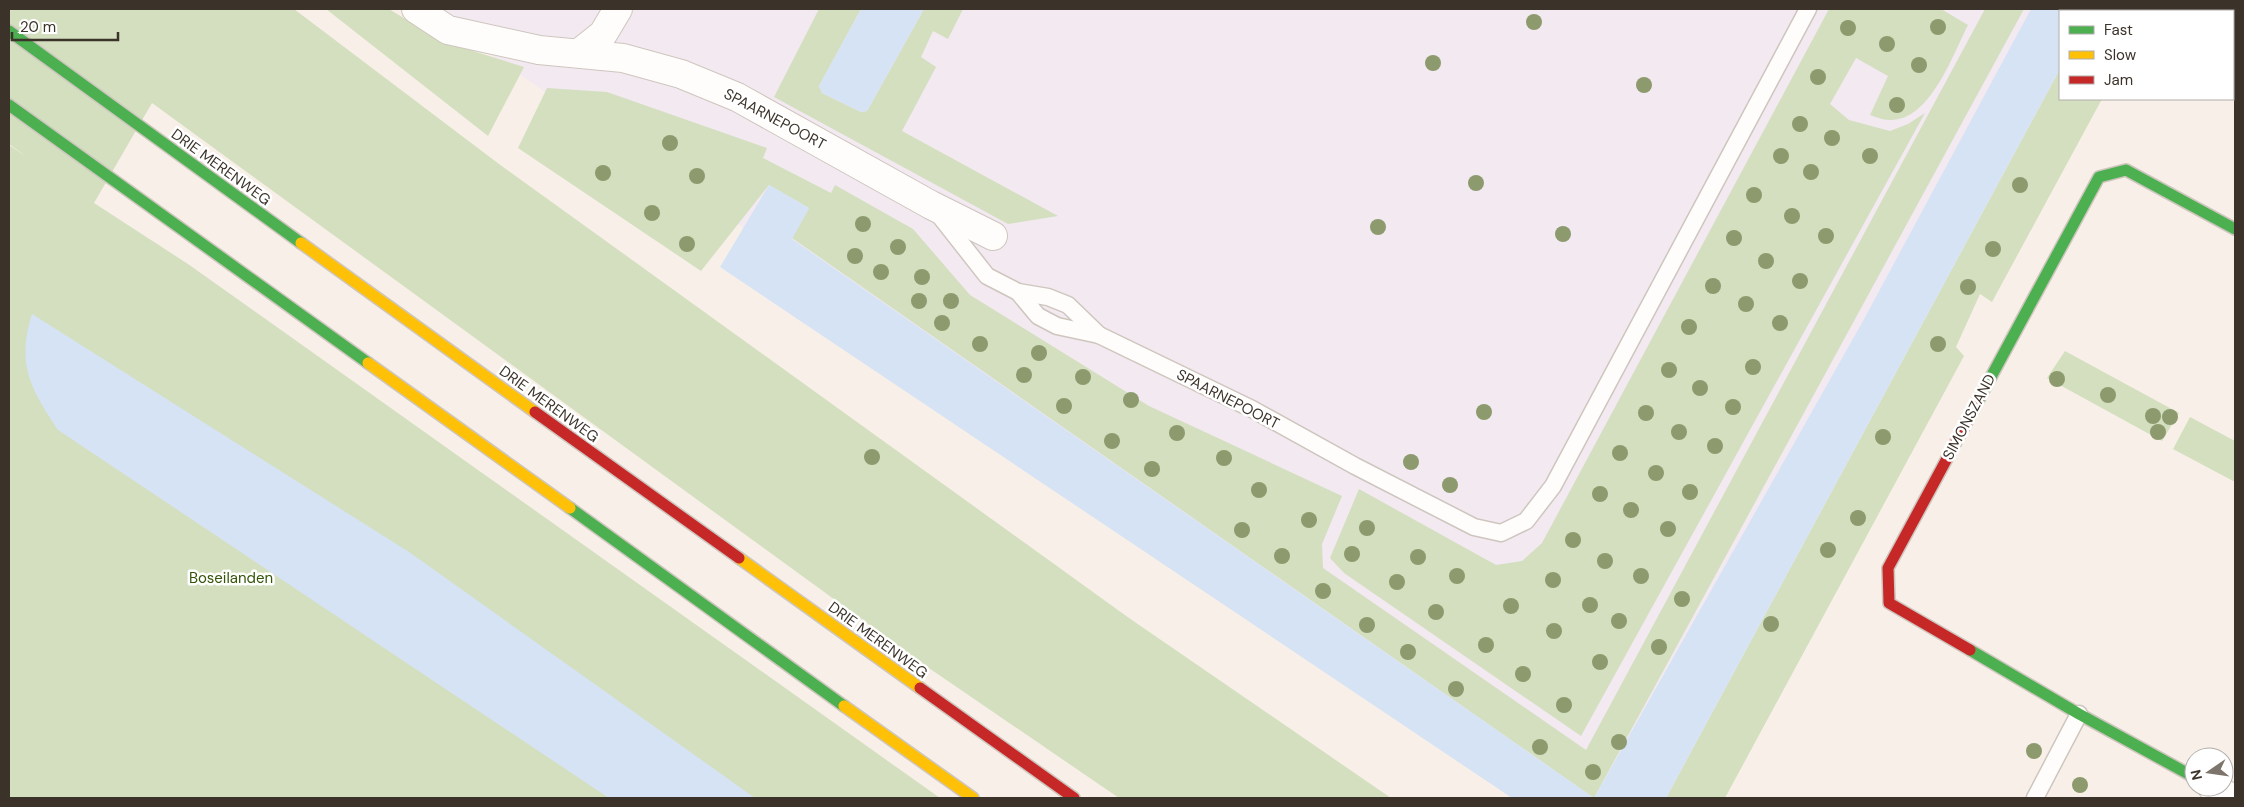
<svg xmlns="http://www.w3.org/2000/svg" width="2244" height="807" font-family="'DM Sans',sans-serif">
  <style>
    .medical { fill: #f3e9f1 }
    .green { fill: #d3dfbf }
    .water { fill: #d6e3f4 }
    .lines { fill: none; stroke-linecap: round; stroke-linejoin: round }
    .lane-casing { stroke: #cec6be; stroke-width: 19 }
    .street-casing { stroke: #cec6be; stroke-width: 30 }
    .fast-casing { stroke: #cec6be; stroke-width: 14 }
    .slow-casing { stroke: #cec6be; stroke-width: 14 }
    .jam-casing { stroke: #cec6be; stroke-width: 14 }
    .lane { stroke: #fefdfc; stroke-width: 16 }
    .street { stroke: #fefdfc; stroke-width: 28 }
    .fast { stroke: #4caf50; stroke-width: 11 }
    .slow { stroke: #ffc107; stroke-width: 11 }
    .jam { stroke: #c62828; stroke-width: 11 }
    .tree { fill: #8c9a6d }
    .labels { text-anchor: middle; stroke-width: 5; stroke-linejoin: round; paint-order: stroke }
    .street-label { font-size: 15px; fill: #3b332a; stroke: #fff }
    .park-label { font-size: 15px; fill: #345409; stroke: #fff }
  </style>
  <rect width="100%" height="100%" fill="#f8f0e8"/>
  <!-- medical -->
  <polygon class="medical" points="424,9 2036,9 1604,798 1575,798"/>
  <!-- green -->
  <g class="green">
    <polygon points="9,9 294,9 499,164 1129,618 1391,798 1119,798 923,664 152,103 94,203 188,264 940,798 9,798 9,145 27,157 9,144"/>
    <polygon points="326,9 389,9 441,41 524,67 488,136"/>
    <polygon points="819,9 861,9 819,86 822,93 861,112 867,111 924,9 963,9 948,39 933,31 921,57 936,67 902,131 1058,216 1008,224 774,97"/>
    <path d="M1829 9H1941L1968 25C1953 54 1930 122 1889 120 1883 120 1876 117 1870 115L1888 76 1856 58 1830 104 1849 120 1890 131 1908 124 1925 113 1581 736 1344 573 1330 558 1359 489 1496 565 1522 561 1542 543Z"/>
    <polygon points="1985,9 2024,9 1594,798 792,238 809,208 769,185 701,271 518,148 547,88 607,92 767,148 763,158 831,193 835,185 913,229 970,295 1149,406 1342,496 1322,544 1323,568 1586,750"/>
    <polygon points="2060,69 2060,99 2102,99 1992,302 1980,294 1956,347 1964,356 1725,798 1666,798"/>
    <polygon points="2065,351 2179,413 2162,441 2047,378"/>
    <polygon points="2190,417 2235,441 2235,482 2173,449"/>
  </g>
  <!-- water -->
  <g class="water">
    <polygon points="861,9 924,9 867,111 861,112 822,93 819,86"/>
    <polygon points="2031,9 2093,9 2091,11 2060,11 2060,69 1666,798 1512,798 720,267 769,185 809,208 792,239 1594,798 1863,321"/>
    <path d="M32 314 409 552 755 798H609L58 430C31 390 16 364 32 314Z"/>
  </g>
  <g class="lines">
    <defs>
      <g id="lane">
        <polyline points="939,215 987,276 1018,292 1048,297 1068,305 1099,335"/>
        <polyline points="1018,292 1038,316 1057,326 1099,335 1252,409 1355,466 1474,527 1501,533 1526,521 1553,486 1808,9"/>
        <polyline points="2035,798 2079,714"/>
      </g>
      <g id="street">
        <polyline points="416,9 448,30 539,50 623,58 681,74 737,97 931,205 993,236"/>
        <polyline points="579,53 603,34 618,9"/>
        <polyline points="2212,787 2232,798"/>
      </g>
      <g id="fast">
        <polyline points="9,31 301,243"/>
        <polyline points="9,105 368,363"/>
        <polyline points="1978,401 2099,177 2126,170 2235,229"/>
        <polyline points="570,508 844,706"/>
        <polyline points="1970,650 2079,714 2194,777"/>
      </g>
      <g id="slow">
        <polyline points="301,243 535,412"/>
        <polyline points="368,363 570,508"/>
        <polyline points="739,558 920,688"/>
        <polyline points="844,706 973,798"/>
      </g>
      <g id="jam">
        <polyline points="535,412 739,558"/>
        <polyline points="1970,650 1889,603 1888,568 1978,401"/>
        <polyline points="920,688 1074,798"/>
      </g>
    </defs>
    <!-- lane casing -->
    <use href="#lane" class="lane-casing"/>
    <!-- street casing -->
    <use href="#street" class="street-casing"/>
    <!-- fast casing -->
    <use href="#fast" class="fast-casing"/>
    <!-- slow casing -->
    <use href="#slow" class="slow-casing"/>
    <!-- jam casing -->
    <use href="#jam" class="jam-casing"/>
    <!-- lane -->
    <use href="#lane" class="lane"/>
    <!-- street -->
    <use href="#street" class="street"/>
    <!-- fast -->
    <use href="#fast" class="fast"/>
    <!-- slow -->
    <use href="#slow" class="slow"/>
    <!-- jam -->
    <use href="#jam" class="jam"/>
  </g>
  <!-- trees -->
  <g class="tree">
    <circle cx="1534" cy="22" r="8"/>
    <circle cx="1938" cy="27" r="8"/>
    <circle cx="1848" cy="28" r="8"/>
    <circle cx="1887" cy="44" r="8"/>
    <circle cx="1433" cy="63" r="8"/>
    <circle cx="1919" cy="65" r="8"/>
    <circle cx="1818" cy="77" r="8"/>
    <circle cx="1644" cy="85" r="8"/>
    <circle cx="1897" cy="105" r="8"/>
    <circle cx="1800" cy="124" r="8"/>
    <circle cx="1832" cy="138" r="8"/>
    <circle cx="670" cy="143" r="8"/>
    <circle cx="1781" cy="156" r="8"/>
    <circle cx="1870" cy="156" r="8"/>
    <circle cx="1811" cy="172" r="8"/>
    <circle cx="603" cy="173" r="8"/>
    <circle cx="697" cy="176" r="8"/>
    <circle cx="1476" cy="183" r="8"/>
    <circle cx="2020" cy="185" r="8"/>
    <circle cx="1754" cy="195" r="8"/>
    <circle cx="652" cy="213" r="8"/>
    <circle cx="1792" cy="216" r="8"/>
    <circle cx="863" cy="224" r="8"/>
    <circle cx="1378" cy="227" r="8"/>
    <circle cx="1563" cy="234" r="8"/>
    <circle cx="1826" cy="236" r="8"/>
    <circle cx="1734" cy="238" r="8"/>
    <circle cx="687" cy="244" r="8"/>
    <circle cx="898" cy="247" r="8"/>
    <circle cx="1993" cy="249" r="8"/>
    <circle cx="855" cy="256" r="8"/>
    <circle cx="1766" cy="261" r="8"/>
    <circle cx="881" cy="272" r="8"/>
    <circle cx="922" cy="277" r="8"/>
    <circle cx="1800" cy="281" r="8"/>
    <circle cx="1713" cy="286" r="8"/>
    <circle cx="1968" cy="287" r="8"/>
    <circle cx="919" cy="301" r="8"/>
    <circle cx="951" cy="301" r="8"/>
    <circle cx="1746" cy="304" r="8"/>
    <circle cx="942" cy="323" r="8"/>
    <circle cx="1780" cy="323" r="8"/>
    <circle cx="1689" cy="327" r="8"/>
    <circle cx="980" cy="344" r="8"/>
    <circle cx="1938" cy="344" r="8"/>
    <circle cx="1039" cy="353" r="8"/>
    <circle cx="1753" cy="367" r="8"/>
    <circle cx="1669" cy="370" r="8"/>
    <circle cx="1024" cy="375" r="8"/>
    <circle cx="1083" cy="377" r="8"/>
    <circle cx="2057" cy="379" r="8"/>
    <circle cx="1700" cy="388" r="8"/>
    <circle cx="2108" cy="395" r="8"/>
    <circle cx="1131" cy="400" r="8"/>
    <circle cx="1064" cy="406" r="8"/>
    <circle cx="1733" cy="407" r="8"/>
    <circle cx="1484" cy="412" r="8"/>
    <circle cx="1646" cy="413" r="8"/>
    <circle cx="2153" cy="416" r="8"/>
    <circle cx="2170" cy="417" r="8"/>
    <circle cx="1679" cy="432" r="8"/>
    <circle cx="2158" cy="432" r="8"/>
    <circle cx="1177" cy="433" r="8"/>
    <circle cx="1883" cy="437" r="8"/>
    <circle cx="1112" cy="441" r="8"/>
    <circle cx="1715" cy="446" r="8"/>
    <circle cx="1620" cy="453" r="8"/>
    <circle cx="872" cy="457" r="8"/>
    <circle cx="1224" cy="458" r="8"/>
    <circle cx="1411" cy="462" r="8"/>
    <circle cx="1152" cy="469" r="8"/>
    <circle cx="1656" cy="473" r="8"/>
    <circle cx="1450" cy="485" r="8"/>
    <circle cx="1259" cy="490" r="8"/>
    <circle cx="1690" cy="492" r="8"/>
    <circle cx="1600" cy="494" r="8"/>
    <circle cx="1631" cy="510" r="8"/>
    <circle cx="1858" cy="518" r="8"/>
    <circle cx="1309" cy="520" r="8"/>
    <circle cx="1367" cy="528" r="8"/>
    <circle cx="1668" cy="529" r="8"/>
    <circle cx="1242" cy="530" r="8"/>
    <circle cx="1573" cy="540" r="8"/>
    <circle cx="1828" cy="550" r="8"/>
    <circle cx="1352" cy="554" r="8"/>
    <circle cx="1282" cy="556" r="8"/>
    <circle cx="1418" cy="557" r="8"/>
    <circle cx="1605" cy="561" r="8"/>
    <circle cx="1457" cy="576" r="8"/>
    <circle cx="1641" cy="576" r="8"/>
    <circle cx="1553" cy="580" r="8"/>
    <circle cx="1397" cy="582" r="8"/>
    <circle cx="1323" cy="591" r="8"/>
    <circle cx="1682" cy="599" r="8"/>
    <circle cx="1590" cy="605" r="8"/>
    <circle cx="1511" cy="606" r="8"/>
    <circle cx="1436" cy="612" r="8"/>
    <circle cx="1619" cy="621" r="8"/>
    <circle cx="1771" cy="624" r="8"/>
    <circle cx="1367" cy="625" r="8"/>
    <circle cx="1554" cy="631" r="8"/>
    <circle cx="1486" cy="645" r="8"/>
    <circle cx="1659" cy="647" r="8"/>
    <circle cx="1408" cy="652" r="8"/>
    <circle cx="1600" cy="662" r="8"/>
    <circle cx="1523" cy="674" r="8"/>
    <circle cx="1456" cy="689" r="8"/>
    <circle cx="1564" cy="705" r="8"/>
    <circle cx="1619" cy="742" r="8"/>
    <circle cx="1540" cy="747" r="8"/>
    <circle cx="2034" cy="751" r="8"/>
    <circle cx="1593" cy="772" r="8"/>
    <circle cx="2080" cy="785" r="8"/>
  </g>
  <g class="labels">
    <!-- street labels -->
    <g class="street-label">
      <text transform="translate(775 119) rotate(28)" y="5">SPAARNEPOORT</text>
      <text transform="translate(221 167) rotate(36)" y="5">DRIE MERENWEG</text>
      <text transform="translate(1228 399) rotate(27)" y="5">SPAARNEPOORT</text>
      <text transform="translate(549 404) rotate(36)" y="5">DRIE MERENWEG</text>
      <text transform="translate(1969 417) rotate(-62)" y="5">SIMONSZAND</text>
      <text transform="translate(878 640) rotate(36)" y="5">DRIE MERENWEG</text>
    </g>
    <!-- park labels -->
    <g class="park-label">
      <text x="231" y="583">Boseilanden</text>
    </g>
  </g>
  <!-- border -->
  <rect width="2244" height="807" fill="none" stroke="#3b332a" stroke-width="20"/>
  <!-- legend -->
  <rect x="2059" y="10" width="175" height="90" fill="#ffffff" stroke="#b1adaa"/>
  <rect x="2069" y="26" width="25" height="8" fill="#4caf50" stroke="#b1adaa"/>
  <text x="2104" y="35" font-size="15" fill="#3b332a">Fast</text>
  <rect x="2069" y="51" width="25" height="8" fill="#ffc107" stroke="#b1adaa"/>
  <text x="2104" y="60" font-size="15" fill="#3b332a">Slow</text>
  <rect x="2069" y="76" width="25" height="8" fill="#c62828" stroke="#b1adaa"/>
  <text x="2104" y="85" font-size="15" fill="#3b332a">Jam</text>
  <!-- north arrow -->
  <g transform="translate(2209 772) rotate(257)"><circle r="24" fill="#ffffff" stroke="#b1adaa"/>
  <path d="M0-4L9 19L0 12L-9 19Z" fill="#7d756c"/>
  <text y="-8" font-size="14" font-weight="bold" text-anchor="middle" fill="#3b332a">N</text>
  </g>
  <!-- scale -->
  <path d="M12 32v8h106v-8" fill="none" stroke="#3b332a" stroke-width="2.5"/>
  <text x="20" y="32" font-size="15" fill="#3b332a" stroke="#ffffff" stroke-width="4" paint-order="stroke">20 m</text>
</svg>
